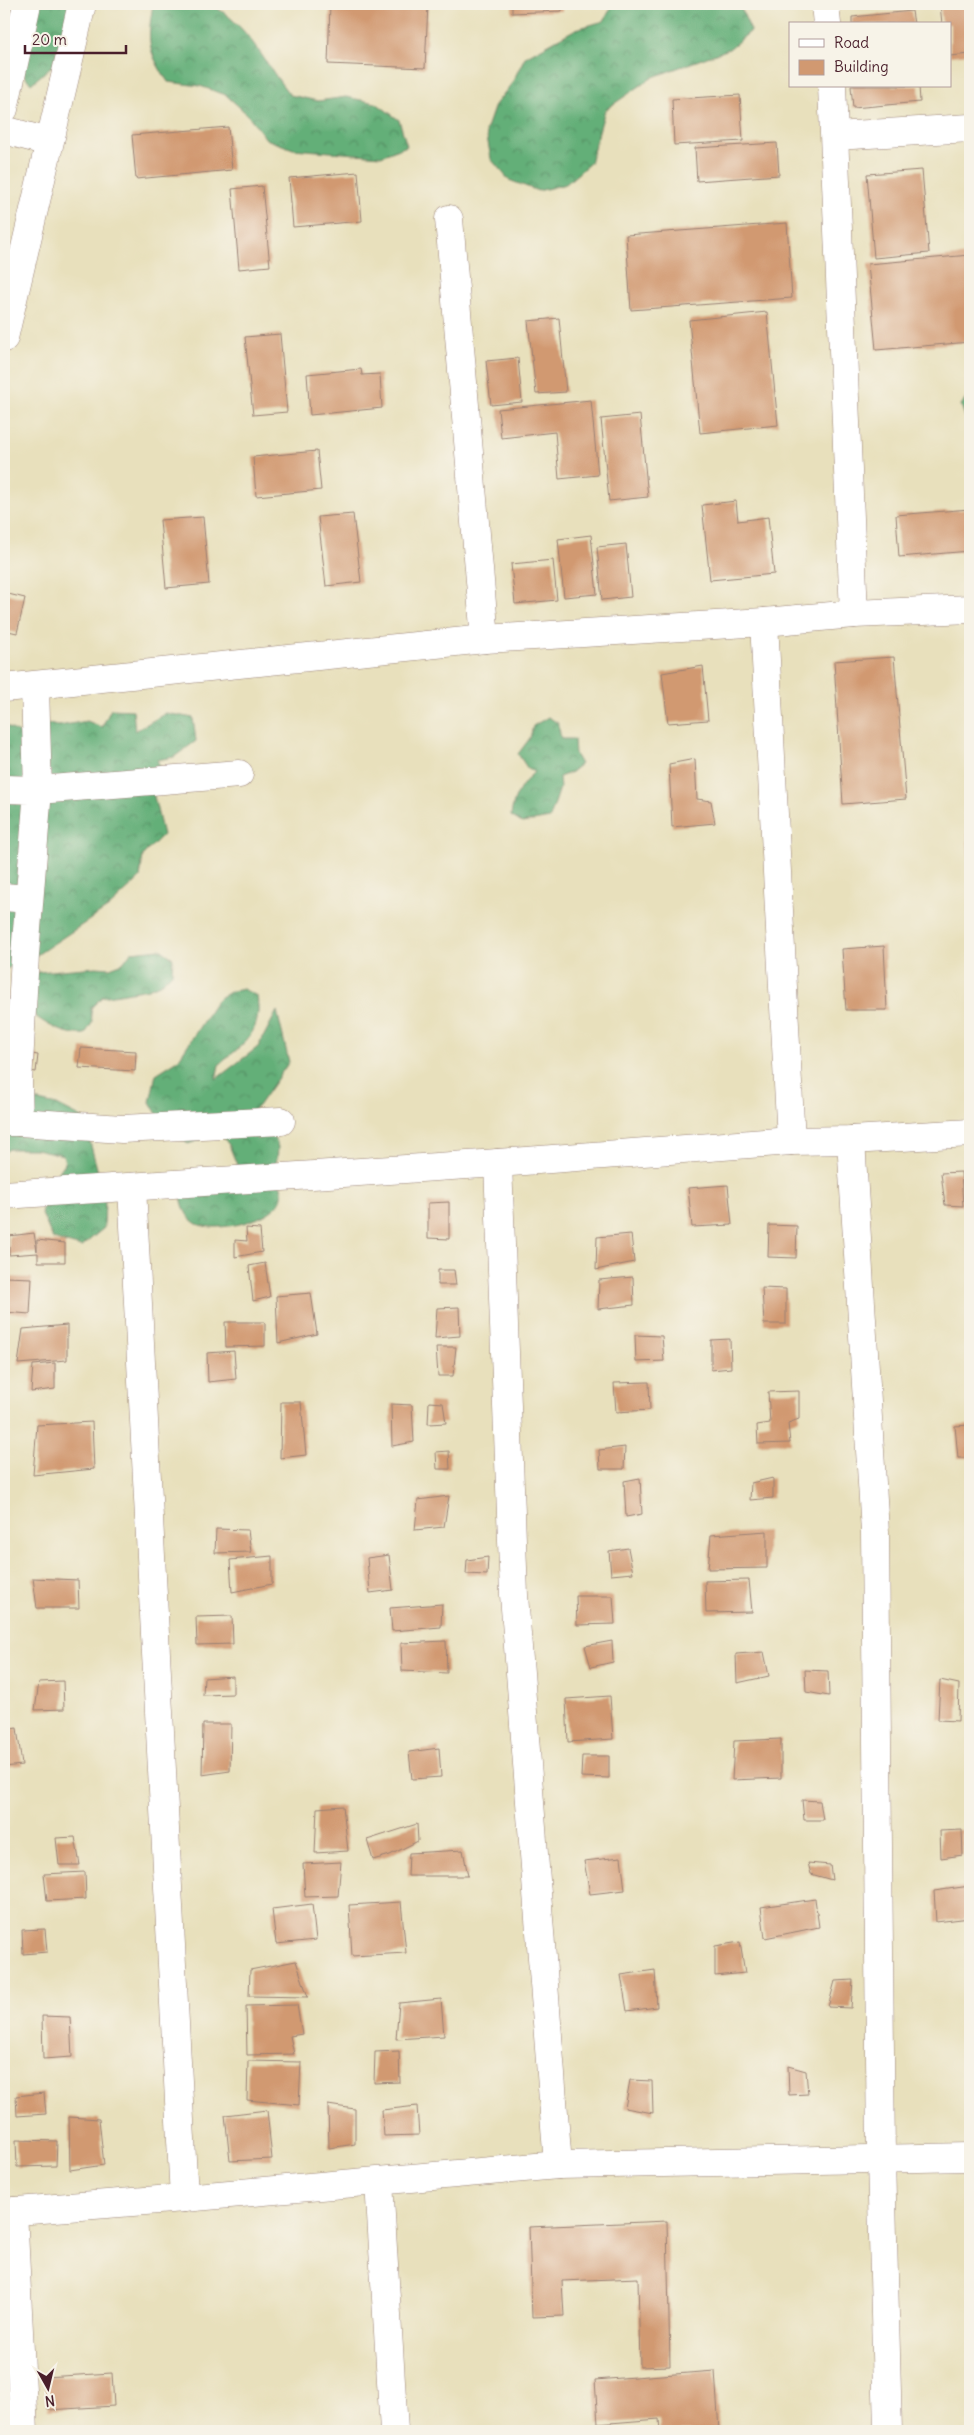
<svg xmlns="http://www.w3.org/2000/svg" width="974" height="2435" font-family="Delius,sans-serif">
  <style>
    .forest { fill: url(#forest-crowns); stroke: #566752 }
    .building { fill: #d19971 }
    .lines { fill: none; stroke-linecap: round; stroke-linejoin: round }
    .minor-casing { stroke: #998074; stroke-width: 29 }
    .minor { stroke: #fff; stroke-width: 28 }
  </style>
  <defs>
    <pattern id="forest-crowns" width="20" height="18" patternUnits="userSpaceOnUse" patternTransform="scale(1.25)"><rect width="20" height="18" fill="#63af78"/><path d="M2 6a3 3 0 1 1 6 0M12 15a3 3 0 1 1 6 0" fill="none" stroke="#548e63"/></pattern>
  </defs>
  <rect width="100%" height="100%" fill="#f7f3e8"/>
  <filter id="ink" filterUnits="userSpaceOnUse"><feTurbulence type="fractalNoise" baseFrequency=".02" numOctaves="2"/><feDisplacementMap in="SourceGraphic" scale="10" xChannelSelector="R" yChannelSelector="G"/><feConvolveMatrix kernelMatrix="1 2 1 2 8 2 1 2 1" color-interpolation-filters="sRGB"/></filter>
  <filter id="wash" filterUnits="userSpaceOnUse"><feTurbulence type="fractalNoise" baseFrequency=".0096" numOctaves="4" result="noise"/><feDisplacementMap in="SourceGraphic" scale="20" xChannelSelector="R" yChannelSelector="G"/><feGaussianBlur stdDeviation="1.12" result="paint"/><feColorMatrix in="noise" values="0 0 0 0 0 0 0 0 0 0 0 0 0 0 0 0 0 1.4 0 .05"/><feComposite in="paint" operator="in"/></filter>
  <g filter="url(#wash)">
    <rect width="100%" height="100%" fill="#e8e0bc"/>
    <!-- forest -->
    <g class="forest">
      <polygon points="22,4 71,4 53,65 31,84 14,61"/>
      <path d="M153 4C164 4 203 1 211 5 247 22 266 66 290 95L318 101 346 97 376 103 399 120 407 146 381 156 293 149 266 139 248 115 226 95 200 86 168 82C147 50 147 41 153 4Z"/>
      <polygon points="613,4 739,4 751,31 729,49 653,77 605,110 590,163 566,184 538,191 509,180 491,159 486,131 495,105 512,83 525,57 576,29 604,21"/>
      <polygon points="970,394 970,431 961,405"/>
      <polygon points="111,709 133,710 135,731 166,713 193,718 196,741 174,757 157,760 164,775 152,788 163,835 143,855 140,878 109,907 29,960 6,969 4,967 4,725 25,736 33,721 59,726 87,721 102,727"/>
      <path d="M548 717 558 723 561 739H574L575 754 581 764 570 773 559 777 560 788 550 818 522 823 511 816C513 797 521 785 534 772L528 769 518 754 530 738 533 726Z"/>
      <path d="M160 949 173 958 172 973 162 983 148 989 102 997 91 1008 92 1023 85 1034C65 1036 44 1024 29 1011L28 981 38 972 96 967 110 968 123 963 131 952Z"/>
      <path d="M243 989 257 996C263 1033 244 1043 219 1065L216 1079 258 1047 277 1011 289 1062 258 1106 247 1116C256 1123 277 1135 278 1148 278 1156 275 1164 276 1171 276 1181 286 1189 281 1200 271 1221 217 1233 197 1224 186 1218 183 1207 181 1196L226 1173 237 1165 229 1145 220 1133 188 1144 164 1126 150 1102 156 1074 178 1060 217 1000 229 992Z"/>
      <polygon points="29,1099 57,1105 84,1119 105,1199 104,1228 81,1247 53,1239 41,1212 50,1185 65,1163 63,1155 36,1149 9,1149 4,1153 4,1103"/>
    </g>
    <g id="blocks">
      <!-- building -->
      <g class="building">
        <polygon points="330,4 428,4 425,68 328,64"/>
        <polygon points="512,4 562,4 562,11 512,13"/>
        <polygon points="940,4 970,4 970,54 950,56 950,24 942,24"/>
        <polygon points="912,11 914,24 852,24 852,17"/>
        <polygon points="851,86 919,86 920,102 853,108"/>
        <polygon points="740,95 743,141 674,145 672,99"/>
        <polygon points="228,127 232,170 136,179 132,135"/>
        <polygon points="777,143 779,175 697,181 695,148"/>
        <polygon points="922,170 929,253 874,258 867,174"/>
        <polygon points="358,172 362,221 293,227 289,178"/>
        <polygon points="262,186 270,266 239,269 232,189"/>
        <polygon points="787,223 792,298 631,310 626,235"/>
        <polygon points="970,255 970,342 876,350 868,264"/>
        <polygon points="767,312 778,425 700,433 689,320"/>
        <polygon points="559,318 566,392 536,394 528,321"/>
        <polygon points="280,334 287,412 253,415 245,337"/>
        <polygon points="518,358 522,402 491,405 486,361"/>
        <polygon points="361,369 362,375 380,374 382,408 310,415 307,374"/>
        <polygon points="591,400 598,475 559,479 555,432 501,438 498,409"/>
        <polygon points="640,415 648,497 609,501 601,419"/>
        <polygon points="317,451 321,490 256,496 253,457"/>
        <polygon points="736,501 738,521 768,517 774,574 710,580 702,505"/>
        <polygon points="970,509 970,551 899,557 896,515"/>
        <polygon points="353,514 361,582 326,586 318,517"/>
        <polygon points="203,517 209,584 166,588 160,520"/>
        <polygon points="591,535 597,594 564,597 558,539"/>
        <polygon points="626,544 631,597 602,600 597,547"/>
        <polygon points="553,560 557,600 515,604 511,564"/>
        <polygon points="4,593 25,598 17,633 4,630"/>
        <polygon points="894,657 906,799 843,804 834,661"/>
        <polygon points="703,666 708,720 668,723 662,673"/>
        <polygon points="695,759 697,799 711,801 715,823 672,827 669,764"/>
        <polygon points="966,811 970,811 970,875 969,875"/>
        <polygon points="884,946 887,1010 846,1010 842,949"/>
        <polygon points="81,1048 136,1051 135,1071 79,1068"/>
        <polygon points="25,1053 38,1055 36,1072 23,1070"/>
        <polygon points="961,1172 963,1206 945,1205 941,1173"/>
        <polygon points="728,1185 732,1225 692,1227 688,1188"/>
        <polygon points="449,1202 449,1239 428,1238 428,1203"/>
        <polygon points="769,1225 797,1226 796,1258 768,1257"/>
        <polygon points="246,1228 260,1229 262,1252 235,1257 235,1240 247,1241"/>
        <polygon points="34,1233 37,1251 37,1240 65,1243 65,1262 38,1262 38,1253 9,1255 9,1236"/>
        <polygon points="631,1234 634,1262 596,1270 597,1237"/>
        <polygon points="265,1263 270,1297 253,1301 249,1266"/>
        <polygon points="438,1270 454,1270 456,1285 438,1285"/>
        <polygon points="4,1277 32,1278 30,1314 4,1312"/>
        <polygon points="633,1277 634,1305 598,1309 599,1280"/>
        <polygon points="762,1288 786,1289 786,1324 764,1324"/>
        <polygon points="311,1293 317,1334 278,1343 276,1296"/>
        <polygon points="459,1307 460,1336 435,1338 437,1308"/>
        <polygon points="225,1322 265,1322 265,1346 226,1347"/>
        <polygon points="67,1325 67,1360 18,1364 23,1329"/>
        <polygon points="635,1335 662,1336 664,1361 636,1362"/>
        <polygon points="730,1339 731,1368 711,1370 711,1340"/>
        <polygon points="436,1347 456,1347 453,1376 438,1376"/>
        <polygon points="234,1351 236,1379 208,1382 207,1353"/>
        <polygon points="55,1363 55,1389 31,1392 33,1365"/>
        <polygon points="649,1382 650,1410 616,1412 614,1383"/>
        <polygon points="799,1391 799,1419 788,1423 790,1443 758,1444 757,1425 770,1423 768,1392"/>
        <polygon points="281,1402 301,1402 306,1455 280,1458"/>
        <polygon points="429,1402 443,1403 446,1423 428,1424"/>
        <polygon points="391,1404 412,1405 414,1442 392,1446"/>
        <polygon points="92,1422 94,1469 33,1475 37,1425"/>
        <polygon points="970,1425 970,1458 958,1458 955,1426"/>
        <polygon points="625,1447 624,1469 600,1469 599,1450"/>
        <polygon points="449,1451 450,1469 437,1469 436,1452"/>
        <polygon points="640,1478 642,1514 626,1517 624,1481"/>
        <polygon points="773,1478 773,1498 750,1500 751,1483"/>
        <polygon points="449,1496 444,1527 415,1530 418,1500"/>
        <polygon points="216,1529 248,1530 251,1552 215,1553"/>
        <polygon points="767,1531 767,1568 708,1569 711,1535"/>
        <polygon points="628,1548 633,1573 611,1575 609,1551"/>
        <polygon points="389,1555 393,1590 370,1593 367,1558"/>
        <polygon points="272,1556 272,1584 232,1592 230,1560"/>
        <polygon points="488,1557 487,1575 466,1574 467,1560"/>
        <polygon points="33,1578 78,1580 79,1608 37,1608"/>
        <polygon points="749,1580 752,1612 706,1613 705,1581"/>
        <polygon points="576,1596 613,1596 615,1624 577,1625"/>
        <polygon points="442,1604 441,1627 392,1631 390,1608"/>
        <polygon points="232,1616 233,1644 197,1645 196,1617"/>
        <polygon points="446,1641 447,1673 402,1671 401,1643"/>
        <polygon points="612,1641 613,1662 591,1667 585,1646"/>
        <polygon points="764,1652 769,1676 737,1683 736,1654"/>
        <polygon points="805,1670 828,1671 829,1696 806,1692"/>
        <polygon points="233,1676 233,1694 203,1695 204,1678"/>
        <polygon points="940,1680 959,1684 958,1721 938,1720"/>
        <polygon points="63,1681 64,1709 35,1710 39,1682"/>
        <polygon points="610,1696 613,1739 568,1742 566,1699"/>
        <polygon points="203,1724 231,1724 230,1771 202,1775"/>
        <polygon points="17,1728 22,1765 4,1767 4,1730"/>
        <polygon points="781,1739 781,1778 732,1780 734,1741"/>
        <polygon points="439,1748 441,1777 412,1779 409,1752"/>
        <polygon points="582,1756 609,1756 609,1778 581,1777"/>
        <polygon points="802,1800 820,1801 823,1820 804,1820"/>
        <polygon points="343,1806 348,1851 315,1853 317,1808"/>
        <polygon points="417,1824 418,1841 390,1855 373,1860 367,1840"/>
        <polygon points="962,1830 963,1855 941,1858 940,1831"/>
        <polygon points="75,1837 80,1865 59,1865 56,1838"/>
        <polygon points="463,1850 468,1876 408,1876 409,1853"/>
        <polygon points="621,1857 625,1890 590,1894 584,1861"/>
        <polygon points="341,1862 338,1896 305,1897 303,1864"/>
        <polygon points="808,1863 830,1865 832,1880 811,1874"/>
        <polygon points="85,1872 86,1899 47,1901 44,1874"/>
        <polygon points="970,1886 970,1918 936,1922 934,1891"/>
        <polygon points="815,1899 819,1927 765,1938 761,1907"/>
        <polygon points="401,1902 406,1953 352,1956 349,1905"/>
        <polygon points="312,1904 316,1940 276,1944 272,1909"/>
        <polygon points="45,1929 47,1952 23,1954 22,1930"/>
        <polygon points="740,1942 745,1973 715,1976 715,1946"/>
        <polygon points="296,1961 308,1997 249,1996 250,1970"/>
        <polygon points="655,1970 657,2007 627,2011 621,1975"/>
        <polygon points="853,1980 851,2008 828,2007 835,1981"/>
        <polygon points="441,1999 444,2036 396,2039 399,2003"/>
        <polygon points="297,2005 302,2034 290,2036 294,2054 247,2055 246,2006"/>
        <polygon points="42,2016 70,2017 72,2057 43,2059"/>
        <polygon points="399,2051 400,2082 374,2083 375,2052"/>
        <polygon points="248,2061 301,2062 299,2105 247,2100"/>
        <polygon points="788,2066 806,2071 808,2094 789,2095"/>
        <polygon points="630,2080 652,2081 653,2113 625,2108"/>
        <polygon points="44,2093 46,2114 17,2116 16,2096"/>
        <polygon points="328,2105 355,2109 355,2144 329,2148"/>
        <polygon points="417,2106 419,2135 384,2136 382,2110"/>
        <polygon points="267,2110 272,2159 230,2161 225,2115"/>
        <polygon points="69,2117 99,2119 104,2165 70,2170"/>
        <polygon points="16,2140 57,2141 56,2166 17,2167"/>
        <polygon points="667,2221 670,2366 640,2367 638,2278 562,2281 564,2316 532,2317 529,2227"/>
        <polygon points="715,2371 719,2431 660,2431 659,2419 598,2424 595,2380"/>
        <polygon points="112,2373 114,2406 48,2410 45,2377"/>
      </g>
    </g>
  </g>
  <g filter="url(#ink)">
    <use href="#blocks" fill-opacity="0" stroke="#998074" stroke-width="1"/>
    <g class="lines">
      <defs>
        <g id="minor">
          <polyline points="825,4 827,24"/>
          <polyline points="832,86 854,614"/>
          <polyline points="4,109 27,4"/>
          <polyline points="4,130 49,142"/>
          <polyline points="835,136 970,128"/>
          <polyline points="449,219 485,639"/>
          <polyline points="4,338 82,4"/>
          <polyline points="764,622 791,1141"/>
          <polyline points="35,687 38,790 239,774"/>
          <polyline points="4,688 485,639 764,622 854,614 970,609"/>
          <polyline points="4,789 38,790 25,955 18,1083 19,1122 4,1122"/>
          <polyline points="4,897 28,899"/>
          <polyline points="19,1122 122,1129 281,1121"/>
          <polyline points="851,1140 875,1532 881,2159 888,2431"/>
          <polyline points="498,1163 514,1595 558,2165"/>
          <polyline points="132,1187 184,2198"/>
          <polyline points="4,1195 498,1163 791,1141 851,1140 970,1133"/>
          <polyline points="379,2182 394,2431"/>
          <polyline points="13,2211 24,2431"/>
          <polyline points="4,2212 184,2198 558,2165 970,2157"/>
        </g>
      </defs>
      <!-- minor casing -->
      <use href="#minor" class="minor-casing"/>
      <!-- minor -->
      <use href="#minor" class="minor"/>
    </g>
  </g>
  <!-- margin -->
  <rect width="974" height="2435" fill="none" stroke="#f7f3e8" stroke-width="20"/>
  <!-- legend -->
  <rect x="789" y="22" width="162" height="65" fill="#f7f3e8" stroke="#b29e9c"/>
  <rect x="799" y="39" width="25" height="8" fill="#ffffff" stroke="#b29e9c"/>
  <text x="834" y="48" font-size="15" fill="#4a1f2b">Road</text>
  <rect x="799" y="60" width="25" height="15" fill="#d19971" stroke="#b29e9c"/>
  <text x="834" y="72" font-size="15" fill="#4a1f2b">Building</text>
  <!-- north arrow -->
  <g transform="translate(48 2388) rotate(172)" stroke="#f7f3e8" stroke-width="4" paint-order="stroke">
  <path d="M0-4L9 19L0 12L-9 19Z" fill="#4a1f2b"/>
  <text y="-8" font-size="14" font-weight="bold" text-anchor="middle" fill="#4a1f2b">N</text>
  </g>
  <!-- scale -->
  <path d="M25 45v8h101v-8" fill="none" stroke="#4a1f2b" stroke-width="2.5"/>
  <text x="32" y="45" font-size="15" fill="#4a1f2b" stroke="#f7f3e8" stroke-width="4" paint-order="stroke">20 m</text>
</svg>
